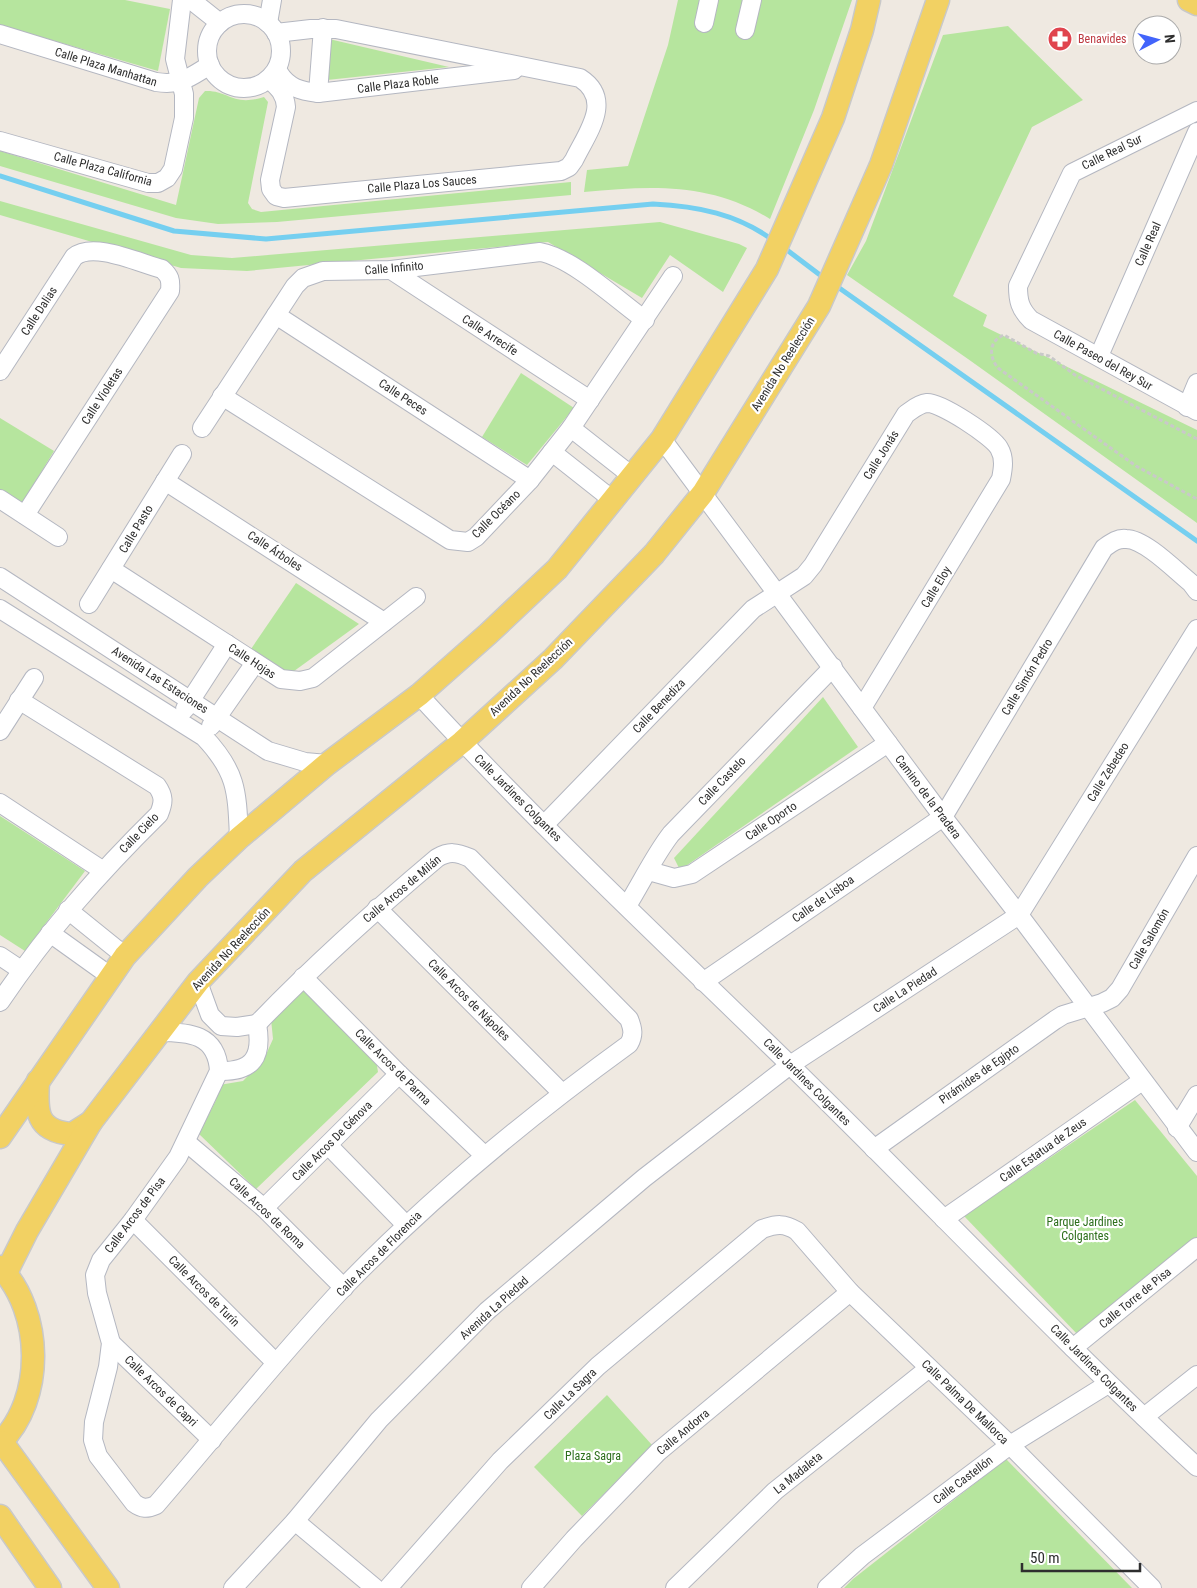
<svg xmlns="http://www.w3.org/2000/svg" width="1197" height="1588" font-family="'Roboto Condensed',sans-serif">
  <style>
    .green { fill: #b6e59e }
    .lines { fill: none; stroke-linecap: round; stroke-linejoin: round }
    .stream { stroke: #75cff0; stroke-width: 5 }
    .minor-casing { stroke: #b4b7c1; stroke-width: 20 }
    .major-casing { stroke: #c9c9c9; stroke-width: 25 }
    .path { stroke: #c9c9c9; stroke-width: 3; stroke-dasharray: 4 2.5; stroke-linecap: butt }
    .minor { stroke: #fff; stroke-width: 18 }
    .major { stroke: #f2d163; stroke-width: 22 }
    .labels { text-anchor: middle; stroke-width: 4.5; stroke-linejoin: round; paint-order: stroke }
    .health-label { font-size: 12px; fill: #be3a42; stroke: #fff; text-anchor: start }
    .street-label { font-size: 12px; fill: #2e2e2e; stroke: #fff }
    .park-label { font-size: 12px; fill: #2c6e1b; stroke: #fff }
  </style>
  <rect width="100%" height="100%" fill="#efe9e1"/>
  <!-- green -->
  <g class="green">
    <polygon points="0,0 125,0 170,9 158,71 0,25"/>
    <path d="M678 0H852L814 110 770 219C709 182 652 186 584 192L587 170 628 166 668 45Z"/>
    <polygon points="1008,26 1083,100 1032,127 953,296 987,315 983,326 1197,430 1197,523 968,359 847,275 866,241 943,35"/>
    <polygon points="329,39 449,67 327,80"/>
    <path d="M205 91C229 90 232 107 264 97L268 102 248 203 252 209 261 212 571 182V195L277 222 218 224 176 218 0 166V151L176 205 199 98Z"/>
    <polygon points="0,201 191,255 232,258 660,222 739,244 747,248 723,292 670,255 642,298 548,242 247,271 181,268 0,215"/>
    <polygon points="521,373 574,408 527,465 482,437"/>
    <polygon points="0,418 54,451 22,504 0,490"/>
    <polygon points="296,583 359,624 290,674 251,649"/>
    <polygon points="823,697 858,747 680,870 674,858"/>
    <polygon points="0,816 85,871 25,951 0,935"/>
    <polygon points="303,988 376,1060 378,1072 256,1189 199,1134 216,1100 219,1085 243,1081 264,1059 273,1039 271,1019"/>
    <polygon points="1135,1100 1197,1176 1197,1238 1079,1336 964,1216"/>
    <polygon points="607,1395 652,1445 582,1516 534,1467"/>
    <polygon points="1006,1459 1132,1588 844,1588 853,1579"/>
  </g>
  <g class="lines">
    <!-- stream -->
    <g class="stream">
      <path d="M0 176 174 231 266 239 653 204C697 206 738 214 774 241"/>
      <polyline points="783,247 824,278"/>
      <polyline points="835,285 1197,541"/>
    </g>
    <defs>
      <g id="minor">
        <polyline points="191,0 220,23"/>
        <circle cx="244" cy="51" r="37"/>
        <polyline points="268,23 272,0"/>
        <polyline points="704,23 709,0"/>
        <polyline points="745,30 752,0"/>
        <path d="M0 34 156 82C181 86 190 77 210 65"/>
        <path d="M279 73C288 88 301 91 318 93L514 70"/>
        <path d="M269 79C279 88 285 94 286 107L270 180 271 189 276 196 284 198 561 171 569 167 574 160C587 133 614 100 580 78L336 29H311L276 33"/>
        <polyline points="318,93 323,28"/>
        <path d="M1197 111 1072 173 1018 286C1018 301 1020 309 1031 320L1197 411"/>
        <polyline points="0,141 148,183 158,183 167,178 173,169 184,118 184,94 175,59 182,0"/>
        <polyline points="391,270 590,400"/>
        <polyline points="276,315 530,480"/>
        <polyline points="1099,356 1197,132"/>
        <path d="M0 371 74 257C93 241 139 263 162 269 170 276 171 280 170 291L25 515"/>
        <polyline points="222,396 450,540 468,542 476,537 530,480 571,428 673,276"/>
        <polyline points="1187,407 1197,383"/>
        <path d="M202 428 295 286 303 278 323 271 391 270 540 252C573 258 617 300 645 320"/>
        <polyline points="571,428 632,476"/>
        <polyline points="662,439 943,817 1019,915 1197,1152"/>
        <polyline points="552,452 614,501"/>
        <polyline points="165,481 384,622"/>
        <polyline points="0,499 58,537"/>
        <polyline points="111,569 281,679 300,681 313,678 416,597"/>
        <polyline points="0,577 268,751 305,762 327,764"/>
        <polyline points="89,604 182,454"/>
        <path d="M0 609 204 737C237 772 237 791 239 838"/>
        <path d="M419 695C537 824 665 943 790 1065 926 1198 1057 1337 1197 1467"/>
        <polyline points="185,709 227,644"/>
        <polyline points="211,726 255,663"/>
        <polyline points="0,731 34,678"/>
        <polyline points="0,803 102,870"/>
        <path d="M544 825 753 609 804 576 813 565 906 414C912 410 918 404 927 403 940 402 992 436 999 448 1005 458 1003 469 1001 479L862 708"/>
        <polyline points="649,871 674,878 692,874 888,743"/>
        <path d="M627 906C642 882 654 856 671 834L833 667"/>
        <polyline points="377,908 562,1093"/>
        <polyline points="68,910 125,956"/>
        <polyline points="50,933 110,976"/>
        <polyline points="0,956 21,970"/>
        <polyline points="303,977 399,1074 484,1155"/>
        <polyline points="198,982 210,1015 221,1026 237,1027 257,1024"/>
        <path d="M703 982 943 817 1104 548C1111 543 1117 538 1126 539 1145 539 1176 571 1191 583L1197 591"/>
        <path d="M0 1002C48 931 98 874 159 814 164 802 164 796 157 786L19 700"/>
        <path d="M159 1032C189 1032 217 1034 219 1071L178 1157 133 1220 101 1260 95 1275 97 1293 111 1343 108 1367 94 1422 93 1440 98 1456 134 1503C142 1509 147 1509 156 1505 219 1432 278 1357 344 1287 431 1197 527 1118 629 1044 634 1035 633 1029 629 1019L470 858C456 852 449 851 437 858 374 911 314 965 257 1024"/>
        <path d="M219 1071C253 1072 263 1057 257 1024"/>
        <polyline points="1177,1128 1197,1095"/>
        <polyline points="186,1142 264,1208 344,1288"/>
        <polyline points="328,1145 406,1225"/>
        <polyline points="874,1149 1055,1020 1063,1015 1102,1003 1112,998 1120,989 1197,856"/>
        <polyline points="264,1208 399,1074"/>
        <polyline points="944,1219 1142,1081"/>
        <polyline points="133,1220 275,1362"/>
        <polyline points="111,1343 212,1440"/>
        <polyline points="1073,1348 1197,1247"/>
        <polyline points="1144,1417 1197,1375"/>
        <polyline points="295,1521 375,1588"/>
        <polyline points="233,1588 295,1521 379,1420 487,1311 644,1178 790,1065 1019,915 1197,629"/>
        <path d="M388 1588 500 1461 598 1366 762 1229C777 1224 784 1223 797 1231L850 1292 1010 1445 1152 1588"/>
        <polyline points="531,1588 574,1539 658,1452 850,1292"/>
        <polyline points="675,1588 775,1491 929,1368"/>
        <polyline points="827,1588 862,1556 1010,1445 1108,1384"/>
      </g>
      <g id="major">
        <polyline points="1189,0 1197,4"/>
        <path d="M38 1081C36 1112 36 1131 72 1134L91 1122"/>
        <polyline points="0,1137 125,956 198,877 239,838 327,764 419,695 488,634 557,569 662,439 767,269 833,118 862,30 869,0"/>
        <path d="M0 1267C43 1312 45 1399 0 1443"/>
        <polyline points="6,1273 27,1231 91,1122 198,982 303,871 462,742 553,659 654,554 703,493 819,306 881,165 938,0"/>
        <polyline points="2,1442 108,1588"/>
        <polyline points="0,1516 50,1588"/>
      </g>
    </defs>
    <!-- minor casing -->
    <use href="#minor" class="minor-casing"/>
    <!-- major casing -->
    <use href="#major" class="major-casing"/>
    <!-- path -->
    <path class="path" d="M1197 439 1075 375 1049 356 1036 353 1004 335C988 341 989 357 998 368L1136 466 1197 499"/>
    <!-- minor -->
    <use href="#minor" class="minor"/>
    <!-- major -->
    <use href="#major" class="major"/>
  </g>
  <!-- icons -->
  <defs>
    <symbol id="pharmacy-disc" viewBox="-11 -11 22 22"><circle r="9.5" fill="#e0444e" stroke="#fff"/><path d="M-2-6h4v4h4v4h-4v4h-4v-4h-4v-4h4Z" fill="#fff"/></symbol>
  </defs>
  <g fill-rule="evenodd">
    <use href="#pharmacy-disc" x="1046" y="25" width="28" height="28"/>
  </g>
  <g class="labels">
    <!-- health labels -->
    <g class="health-label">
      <text x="1078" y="43">Benavides</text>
    </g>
    <!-- street labels -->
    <g class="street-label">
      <text transform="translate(106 67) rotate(17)" y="4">Calle Plaza Manhattan</text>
      <text transform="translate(398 84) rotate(-7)" y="4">Calle Plaza Roble</text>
      <text transform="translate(1112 152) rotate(-26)" y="4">Calle Real Sur</text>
      <text transform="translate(103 169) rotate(15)" y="4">Calle Plaza California</text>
      <text transform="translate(422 184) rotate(-5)" y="4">Calle Plaza Los Sauces</text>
      <text transform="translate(1148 244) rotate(-66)" y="4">Calle Real</text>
      <text transform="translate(394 268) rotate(-5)" y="4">Calle Infinito</text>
      <text transform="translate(39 311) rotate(-57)" y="4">Calle Dalias</text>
      <text transform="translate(490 335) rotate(33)" y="4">Calle Arrecife</text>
      <text transform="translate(1103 360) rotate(29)" y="4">Calle Paseo del Rey Sur</text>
      <text transform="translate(783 364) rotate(-58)" y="4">Avenida No Reelección</text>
      <text transform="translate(102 396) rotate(-57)" y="4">Calle Violetas</text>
      <text transform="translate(403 397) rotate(33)" y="4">Calle Peces</text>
      <text transform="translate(881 455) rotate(-58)" y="4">Calle Jonás</text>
      <text transform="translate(496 514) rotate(-45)" y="4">Calle Océano</text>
      <text transform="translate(136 529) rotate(-59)" y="4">Calle Pasto</text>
      <text transform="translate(275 551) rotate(33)" y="4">Calle Árboles</text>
      <text transform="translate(936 587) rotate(-59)" y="4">Calle Eloy</text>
      <text transform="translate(252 661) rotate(33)" y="4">Calle Hojas</text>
      <text transform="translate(531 677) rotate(-43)" y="4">Avenida No Reelección</text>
      <text transform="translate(1027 677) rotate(-59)" y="4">Calle Simón Pedro</text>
      <text transform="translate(160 680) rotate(33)" y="4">Avenida Las Estaciones</text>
      <text transform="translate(659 706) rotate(-46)" y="4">Calle Benediza</text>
      <text transform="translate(1108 772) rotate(-58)" y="4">Calle Zebedeo</text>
      <text transform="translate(722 781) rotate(-46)" y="4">Calle Castelo</text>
      <text transform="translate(928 797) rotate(53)" y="4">Camino de la Pradera</text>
      <text transform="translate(518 798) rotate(45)" y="4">Calle Jardines Colgantes</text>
      <text transform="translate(771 821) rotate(-34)" y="4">Calle Oporto</text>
      <text transform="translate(139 833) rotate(-46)" y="4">Calle Cielo</text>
      <text transform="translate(402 889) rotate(-40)" y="4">Calle Arcos de Milán</text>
      <text transform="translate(823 899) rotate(-35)" y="4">Calle de Lisboa</text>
      <text transform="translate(1149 939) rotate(-60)" y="4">Calle Salomón</text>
      <text transform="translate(231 949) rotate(-47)" y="4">Avenida No Reelección</text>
      <text transform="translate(905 990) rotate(-33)" y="4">Calle La Piedad</text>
      <text transform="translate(469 1000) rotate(45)" y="4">Calle Arcos de Nápoles</text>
      <text transform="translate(393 1067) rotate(45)" y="4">Calle Arcos de Parma</text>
      <text transform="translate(979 1074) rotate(-35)" y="4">Pirámides de Egipto</text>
      <text transform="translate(807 1082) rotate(45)" y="4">Calle Jardines Colgantes</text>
      <text transform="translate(332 1141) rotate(-45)" y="4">Calle Arcos De Génova</text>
      <text transform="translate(1043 1150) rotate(-35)" y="4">Calle Estatua de Zeus</text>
      <text transform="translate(267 1213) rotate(43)" y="4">Calle Arcos de Roma</text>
      <text transform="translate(135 1215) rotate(-53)" y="4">Calle Arcos de Pisa</text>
      <text transform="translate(379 1254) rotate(-45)" y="4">Calle Arcos de Florencia</text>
      <text transform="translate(204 1291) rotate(45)" y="4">Calle Arcos de Turín</text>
      <text transform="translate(1135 1298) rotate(-39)" y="4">Calle Torre de Pisa</text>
      <text transform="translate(494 1308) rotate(-42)" y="4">Avenida La Piedad</text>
      <text transform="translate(1094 1368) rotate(45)" y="4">Calle Jardines Colgantes</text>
      <text transform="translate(161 1391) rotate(44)" y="4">Calle Arcos de Capri</text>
      <text transform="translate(570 1394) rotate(-44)" y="4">Calle La Sagra</text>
      <text transform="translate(965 1402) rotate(44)" y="4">Calle Palma De Mallorca</text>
      <text transform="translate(683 1432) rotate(-40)" y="4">Calle Andorra</text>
      <text transform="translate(798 1473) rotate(-39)" y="4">La Madaleta</text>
      <text transform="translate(963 1480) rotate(-37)" y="4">Calle Castellón</text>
    </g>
    <!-- park labels -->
    <g class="park-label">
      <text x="1085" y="1226">Parque Jardines<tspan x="1085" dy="14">Colgantes</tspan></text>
      <text x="593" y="1460">Plaza Sagra</text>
    </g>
  </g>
  <!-- north arrow -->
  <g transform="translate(1157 40) rotate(84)"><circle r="24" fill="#ffffff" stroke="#ababab"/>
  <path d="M0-4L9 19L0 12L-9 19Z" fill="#4264fb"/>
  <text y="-8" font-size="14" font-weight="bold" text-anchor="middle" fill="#2e2e2e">N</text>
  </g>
  <!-- scale -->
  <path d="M1022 1563v8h118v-8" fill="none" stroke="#2e2e2e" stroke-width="2.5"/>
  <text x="1030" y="1563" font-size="15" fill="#2e2e2e" stroke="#ffffff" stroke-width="4" paint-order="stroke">50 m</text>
</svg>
